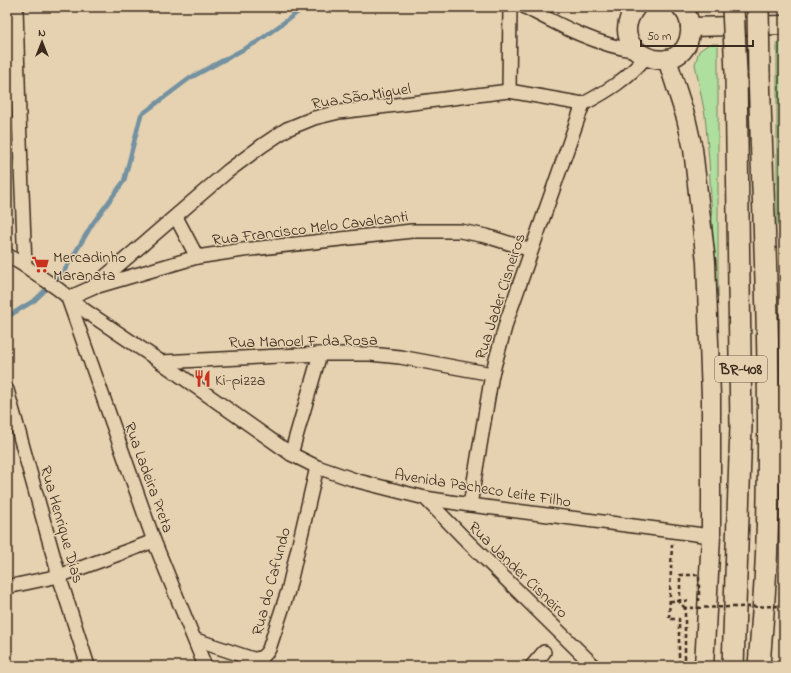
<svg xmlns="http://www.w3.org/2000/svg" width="791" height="673" font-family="'Indie Flower',sans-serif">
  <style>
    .green { fill: #aedf9f; stroke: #74845e }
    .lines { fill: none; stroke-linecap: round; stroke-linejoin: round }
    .stream { stroke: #7391a1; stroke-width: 4.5 }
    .minor-casing { stroke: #3b2a1e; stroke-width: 16 }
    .secondary-casing { stroke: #3b2a1e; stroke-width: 21 }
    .trunk-casing { stroke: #3b2a1e; stroke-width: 24 }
    .path { stroke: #3b2a1e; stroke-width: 2.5; stroke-dasharray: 4 3; stroke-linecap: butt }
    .minor { stroke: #e6d2b0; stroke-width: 13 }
    .secondary { stroke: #e6d2b0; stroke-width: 18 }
    .trunk { stroke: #e6d2b0; stroke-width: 21 }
    .trunk-bridge-casing { stroke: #3b2a1e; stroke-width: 24; stroke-linecap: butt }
    .path-bridge { stroke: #3b2a1e; stroke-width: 2.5; stroke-dasharray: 4 3; stroke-linecap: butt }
    .trunk-bridge { stroke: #e6d2b0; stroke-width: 21 }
    .labels { text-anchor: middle; stroke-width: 3; stroke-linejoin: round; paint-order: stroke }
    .shield { fill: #e6d2b0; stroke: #6e5c4a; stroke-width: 1 }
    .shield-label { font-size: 15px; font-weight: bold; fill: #3b2a1e }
    .street-label { font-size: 16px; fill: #3b2a1e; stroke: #e6d2b0 }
    .poi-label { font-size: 16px; fill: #3b2a1e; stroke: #e6d2b0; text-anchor: start }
  </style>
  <rect width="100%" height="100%" fill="#e6d2b0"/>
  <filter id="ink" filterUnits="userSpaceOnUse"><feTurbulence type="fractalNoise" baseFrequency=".025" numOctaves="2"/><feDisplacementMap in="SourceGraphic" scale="8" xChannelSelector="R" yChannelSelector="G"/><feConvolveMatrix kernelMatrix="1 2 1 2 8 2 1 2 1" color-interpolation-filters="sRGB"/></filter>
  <g filter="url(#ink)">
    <!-- green -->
    <g class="green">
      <polygon points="777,42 784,44 784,207 782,228 777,225"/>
      <polygon points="709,44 718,44 718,297 713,238 709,160 705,115 695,64 699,51"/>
    </g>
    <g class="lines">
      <!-- stream -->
      <polyline class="stream" points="7,317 35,300 63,273 93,223 124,181 141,115 190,78 257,42 305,7"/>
      <defs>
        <g id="minor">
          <polyline points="16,7 19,116 25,266"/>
          <path d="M525 7C561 26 596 45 637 51"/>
          <polyline points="509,91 510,7"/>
          <path d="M583 104C608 91 627 79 646 57"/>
          <polyline points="176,217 197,257"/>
          <polyline points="7,255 25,266 58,289 87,312 161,362 291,454 317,467 358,481 425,498 470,505 711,536"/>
          <polyline points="98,286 197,257 243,250 412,231 460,231 486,236 531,250"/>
          <polyline points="161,362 320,354 370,354 400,357 492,374"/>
          <polyline points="7,390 59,576 88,666"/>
          <polyline points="291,454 320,354"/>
          <polyline points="425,498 465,539 591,663"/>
          <polyline points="470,505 492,374 507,320 583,104"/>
          <polyline points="7,587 59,576 154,541"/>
          <path d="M196 640 253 659C261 659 265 656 269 649L288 591 317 467"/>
          <polyline points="205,666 154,541 68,298 93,287 228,171 263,145 287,129 314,118 339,112 509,91 583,104"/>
          <polyline points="532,666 544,652"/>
        </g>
        <g id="secondary">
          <path d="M636 7C600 54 684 84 690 33 691 23 688 14 681 7"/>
          <polyline points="690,27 784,25"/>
          <polyline points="667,59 686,118 693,149 706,262 711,397 711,536 704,666"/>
        </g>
        <g id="trunk">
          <polyline points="733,666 741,426 736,73"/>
          <path d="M759 666C762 624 766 581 767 539 772 384 764 228 759 73"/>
        </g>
      </defs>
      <!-- minor casing -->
      <use href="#minor" class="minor-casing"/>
      <!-- secondary casing -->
      <use href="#secondary" class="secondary-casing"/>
      <!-- trunk casing -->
      <use href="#trunk" class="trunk-casing"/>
      <!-- path -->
      <g class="path">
        <polyline points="672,544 669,619 679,619 679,666"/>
        <polyline points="670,601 691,601"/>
      </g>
      <!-- minor -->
      <use href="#minor" class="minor"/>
      <!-- secondary -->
      <use href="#secondary" class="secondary"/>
      <!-- trunk -->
      <use href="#trunk" class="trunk"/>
      <defs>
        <g id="trunk-bridge">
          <polyline points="733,7 736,73"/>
          <polyline points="758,7 759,73"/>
        </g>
      </defs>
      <!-- trunk-bridge casing -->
      <use href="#trunk-bridge" class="trunk-bridge-casing"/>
      <!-- path-bridge -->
      <g class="path-bridge">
        <polyline points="685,608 680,603 680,575 699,575 699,601"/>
        <polyline points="685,666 685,608 784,606"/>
      </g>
      <!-- trunk-bridge -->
      <use href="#trunk-bridge" class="trunk-bridge"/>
    </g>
  </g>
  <!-- icons -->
  <defs>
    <symbol id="supermarket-bare" viewBox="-9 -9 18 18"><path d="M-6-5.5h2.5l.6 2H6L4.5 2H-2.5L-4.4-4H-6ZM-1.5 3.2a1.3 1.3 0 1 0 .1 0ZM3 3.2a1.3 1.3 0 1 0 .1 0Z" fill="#c8321e" stroke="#e6d2b0" stroke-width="2.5" paint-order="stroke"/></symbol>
    <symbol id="restaurant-bare" viewBox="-9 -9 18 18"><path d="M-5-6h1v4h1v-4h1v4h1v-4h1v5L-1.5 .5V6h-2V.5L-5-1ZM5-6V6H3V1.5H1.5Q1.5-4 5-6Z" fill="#c8321e" stroke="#e6d2b0" stroke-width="2.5" paint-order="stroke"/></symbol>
  </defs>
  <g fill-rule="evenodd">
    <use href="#supermarket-bare" x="28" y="252" width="25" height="25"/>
    <use href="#restaurant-bare" x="190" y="366" width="25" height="25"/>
  </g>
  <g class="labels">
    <!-- shield labels -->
    <rect class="shield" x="715" y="356" width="52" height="26" rx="3"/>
    <g class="shield-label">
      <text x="741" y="374">BR-408</text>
    </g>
    <!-- street labels -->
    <g class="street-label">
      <text transform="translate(361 95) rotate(-9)" y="6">Rua São Miguel</text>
      <text transform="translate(310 227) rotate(-7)" y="6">Rua Francisco Melo Cavalcanti</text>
      <text transform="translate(499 296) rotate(-72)" y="6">Rua Jader Cisneiros</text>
      <text transform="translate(303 340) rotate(-1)" y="6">Rua Manoel F da Rosa</text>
      <text transform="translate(150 477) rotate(70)" y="6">Rua Ladeira Preta</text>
      <text transform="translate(483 487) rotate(9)" y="6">Avenida Pacheco Leite Filho</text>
      <text transform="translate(63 524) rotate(74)" y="6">Rua Henrique Dias</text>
      <text transform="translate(519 569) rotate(44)" y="6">Rua Jander Cisneiro</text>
      <text transform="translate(270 581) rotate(-75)" y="6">Rua do Cafundo</text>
    </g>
    <!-- poi labels -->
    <g class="poi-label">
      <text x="53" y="262">Mercadinho<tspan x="53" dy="18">Maranata</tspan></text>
      <text x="215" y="385">Ki-pizza</text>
    </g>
  </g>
  <!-- margin -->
  <rect width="791" height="673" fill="none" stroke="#e6d2b0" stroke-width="24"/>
  <rect x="12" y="12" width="767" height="649" fill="none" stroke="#3b2a1e" stroke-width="1.5" filter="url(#ink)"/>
  <!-- north arrow -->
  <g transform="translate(42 42)" stroke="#e6d2b0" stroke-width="3" paint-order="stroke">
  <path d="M0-3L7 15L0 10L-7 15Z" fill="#3b2a1e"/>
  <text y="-6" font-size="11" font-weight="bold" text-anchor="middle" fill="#3b2a1e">N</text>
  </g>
  <!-- scale -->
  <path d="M641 40v6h112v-6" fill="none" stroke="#3b2a1e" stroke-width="2"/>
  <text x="647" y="40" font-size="12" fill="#3b2a1e" stroke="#e6d2b0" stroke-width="3" paint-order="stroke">50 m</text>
</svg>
